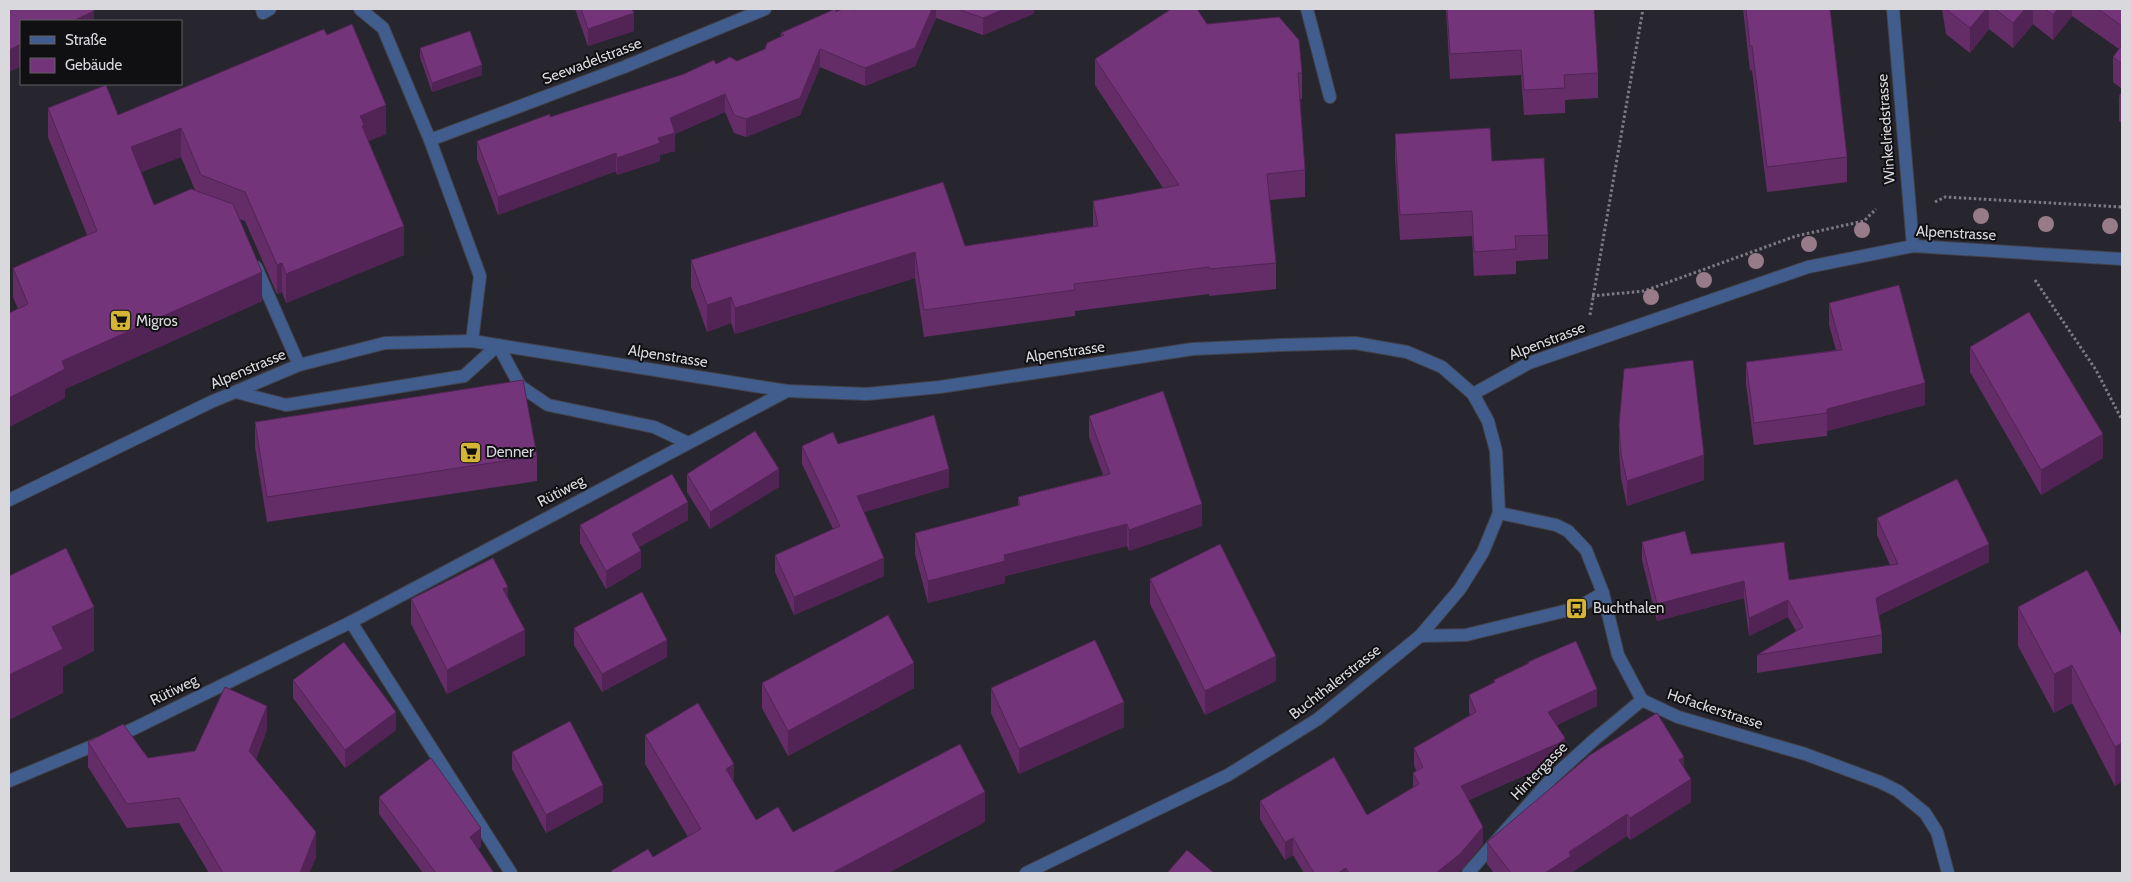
<svg xmlns="http://www.w3.org/2000/svg" width="2131" height="882" font-family="Cabin,sans-serif">
  <style>
    .lines { fill: none; stroke-linecap: round; stroke-linejoin: round }
    .minor-casing { stroke: #43424a; stroke-width: 14 }
    .path { stroke: #7c7b82; stroke-width: 3; stroke-dasharray: 2.5 2.5; stroke-linecap: butt }
    .minor { stroke: #405d8d; stroke-width: 12 }
    .tree { fill: #987b88 }
    .wall { fill: #642d68; fill-rule: evenodd }
    .shaded-wall { fill: #512455 }
    .building { fill: #743479; stroke: #512455 }
    .labels { text-anchor: middle; stroke-width: 4; stroke-linejoin: round; paint-order: stroke }
    .street-label { font-size: 15px; fill: #d8d8dd; stroke: #101013 }
    .poi-label { font-size: 15px; fill: #d8d8dd; stroke: #101013; text-anchor: start }
  </style>
  <rect width="100%" height="100%" fill="#27262e"/>
  <g class="lines">
    <defs>
      <g id="minor">
        <polyline points="262,9 263,13 270,9"/>
        <polyline points="360,9 383,28 430,140 480,276 472,341"/>
        <polyline points="1307,9 1330,97"/>
        <polyline points="1893,9 1913,246"/>
        <polyline points="430,140 624,67 765,9"/>
        <polyline points="256,267 299,365"/>
        <polyline points="236,392 286,405 464,376 498,345 520,386 548,405 654,427 688,443"/>
        <polyline points="1473,394 1529,363 1808,267 1913,246 2122,259"/>
        <polyline points="9,500 211,402 299,365 385,343 472,341 787,391 867,394 940,387 1193,349 1281,345 1355,343 1407,352 1442,367 1473,394 1488,421 1496,451 1499,513 1483,552 1460,589 1420,636 1318,719 1228,775 1026,873"/>
        <polyline points="1499,513 1556,525 1568,531 1586,550 1603,593 1618,655 1642,700 1678,717 1805,754 1880,782 1898,791 1925,813 1937,832 1948,873"/>
        <polyline points="351,622 511,873"/>
        <polyline points="1420,636 1466,635 1577,608 1603,593"/>
        <polyline points="9,781 133,729 351,622 787,391"/>
        <polyline points="1468,873 1552,778 1595,739 1642,700"/>
      </g>
    </defs>
    <!-- minor casing -->
    <use href="#minor" class="minor-casing"/>
    <!-- path -->
    <g class="path">
      <polyline points="1935,202 1945,197 2122,207"/>
      <polyline points="2035,280 2096,370 2122,420"/>
      <polyline points="1592,296 1644,291 1796,236 1864,221 1876,209"/>
      <polyline points="1590,315 1643,9"/>
    </g>
    <!-- minor -->
    <use href="#minor" class="minor"/>
  </g>
  <!-- trees -->
  <g class="tree">
    <circle cx="1981" cy="216" r="8"/>
    <circle cx="2046" cy="224" r="8"/>
    <circle cx="2110" cy="226" r="8"/>
    <circle cx="1862" cy="230" r="8"/>
    <circle cx="1809" cy="244" r="8"/>
    <circle cx="1756" cy="261" r="8"/>
    <circle cx="1704" cy="280" r="8"/>
    <circle cx="1651" cy="297" r="8"/>
  </g>
  <!-- wall -->
  <g class="wall">
    <polygon points="575,9 632,9 634,31 588,46"/>
    <polygon points="857,9 1035,9 1033,14 983,35 936,18 915,66 865,86 820,67 800,115 746,137 734,133 725,112 675,134 675,151 660,155 660,161 617,175 616,171 498,215 477,159 477,141 550,117 716,64 737,61 765,49 781,36 781,33 837,12 855,10"/>
    <polygon points="1446,9 1594,9 1598,73 1598,98 1565,100 1565,113 1524,115 1521,75 1450,79"/>
    <polygon points="1743,9 1830,9 1847,157 1847,182 1767,192 1752,70 1750,71"/>
    <polygon points="1942,9 2122,9 2122,89 2113,82 2113,57 2119,49 2072,16 2053,40 2033,24 2013,48 1989,29 1970,53 1946,34"/>
    <polygon points="1207,24 1302,73 1302,99 1300,99 1305,170 1305,197 1270,200 1276,263 1276,289 1209,296 1209,294 1075,311 1075,316 924,337 915,278 735,334 731,323 707,332 691,287 691,260 965,246 1093,226 1093,201 1163,188 1095,85 1095,59"/>
    <path d="M327 35 386 134 369 141 404 255 286 303 282 292 277 294 245 221 239 219 262 301 65 389V398L9 427V313L18 309 13 297V268L87 235 48 137V108L118 115ZM181 157 195 190 154 205 141 172Z"/>
    <polygon points="420,48 482,75 432,92 420,57"/>
    <polygon points="2122,92 2122,123 2119,121 2119,96"/>
    <polygon points="1395,134 1492,161 1548,235 1548,259 1516,261 1516,274 1474,276 1472,236 1400,240 1395,159"/>
    <polygon points="1829,303 1925,405 1827,431 1827,436 1754,445 1746,384 1746,362 1836,350 1829,325"/>
    <polygon points="1970,347 2103,458 2041,495 1970,372"/>
    <polygon points="1089,416 1202,526 1129,551 1127,546 1005,576 1005,583 928,603 915,554 915,533 1018,506 1018,497 1103,475 1089,437"/>
    <polygon points="255,422 537,456 537,481 267,522 255,447"/>
    <polygon points="1619,425 1704,480 1627,506 1621,478 1619,450"/>
    <polygon points="838,444 949,487 864,512 884,576 794,615 775,572 775,555 833,529 802,464 802,446"/>
    <polygon points="687,474 779,487 710,529 687,492"/>
    <polygon points="1877,518 1989,562 1879,615 1882,635 1882,653 1757,673 1757,655 1796,631 1788,617 1749,636 1744,598 1657,621 1642,560 1642,542 1789,580 1890,565 1877,535"/>
    <polygon points="688,520 639,547 641,568 606,589 580,543 580,525"/>
    <polygon points="1150,579 1276,681 1205,715 1150,604"/>
    <polygon points="508,597 525,655 447,694 411,624 411,599"/>
    <polygon points="2018,607 2122,636 2115,786 2072,703 2054,713 2018,646"/>
    <polygon points="574,628 667,657 602,692 574,645"/>
    <polygon points="1528,662 1597,706 1557,725 1565,755 1559,760 1469,800 1483,844 1460,871 1458,873 1304,873 1293,855 1285,860 1260,819 1260,801 1367,815 1413,787 1413,773 1416,771 1414,765 1414,748 1470,715 1469,712 1469,695 1494,683 1494,680 1528,664"/>
    <polygon points="293,680 396,730 345,768 293,698"/>
    <polygon points="762,683 914,688 788,756 762,708"/>
    <polygon points="991,688 1124,727 1019,774 991,713"/>
    <polygon points="267,730 256,759 316,857 309,873 209,873 179,823 127,828 88,767 88,742 148,758 195,751"/>
    <polygon points="645,735 734,783 756,820 793,832 985,822 888,873 611,873 611,871 653,857 688,837 645,764"/>
    <polygon points="512,752 603,802 546,833 512,769"/>
    <polygon points="1684,768 1691,802 1630,840 1627,836 1571,873 1494,873 1487,864 1487,842"/>
    <polygon points="379,797 481,846 478,849 494,873 423,873 379,814"/>
  </g>
  <!-- shaded-wall -->
  <g class="shaded-wall">
    <polygon points="932,9 936,9 936,18 915,66 865,86 865,68"/>
    <polygon points="1004,9 1035,9 1033,14 983,35 983,18"/>
    <polygon points="1986,9 1989,9 1989,29 1970,53 1970,28"/>
    <polygon points="2025,9 2033,9 2033,24 2013,48 2013,23"/>
    <polygon points="2058,9 2072,9 2072,16 2053,40 2053,15"/>
    <polygon points="94,11 94,21 73,21"/>
    <polygon points="634,13 634,31 588,46 588,29"/>
    <polygon points="21,44 21,67 9,72 9,50"/>
    <polygon points="820,49 820,67 800,115 746,137 746,119"/>
    <polygon points="482,65 482,75 432,92 432,83"/>
    <polygon points="725,94 725,112 675,134 675,151 660,155 660,161 617,175 617,158 670,118"/>
    <polygon points="386,105 386,134 364,143 360,116"/>
    <polygon points="181,128 181,157 131,176 131,147"/>
    <polygon points="616,153 616,171 498,215 498,197"/>
    <polygon points="404,226 404,255 286,303 286,274"/>
    <polygon points="915,252 915,278 735,334 735,308"/>
    <polygon points="282,263 282,292 277,294 277,265"/>
    <polygon points="262,272 262,301 65,389 65,398 9,427 9,398 62,361"/>
    <polygon points="731,297 731,323 707,332 707,305"/>
    <polygon points="1925,383 1925,405 1827,431 1827,409"/>
    <polygon points="2103,434 2103,458 2041,495 2041,470"/>
    <polygon points="1704,455 1704,480 1627,506 1627,481"/>
    <polygon points="779,469 779,487 710,529 710,512"/>
    <polygon points="949,469 949,487 857,514 857,496"/>
    <polygon points="688,502 688,520 632,551 632,534"/>
    <polygon points="1202,504 1202,526 1129,551 1129,530"/>
    <polygon points="1127,524 1127,546 1005,576 1005,583 928,603 928,581 1004,555"/>
    <polygon points="1989,544 1989,562 1876,616 1876,598"/>
    <polygon points="641,551 641,568 606,589 606,571"/>
    <polygon points="884,558 884,576 794,615 794,597"/>
    <polygon points="1744,581 1744,598 1657,621 1657,604"/>
    <polygon points="508,587 508,611 503,589"/>
    <polygon points="1788,600 1788,617 1749,636 1749,618"/>
    <polygon points="94,607 94,651 63,667 63,693 9,720 9,675 52,627"/>
    <polygon points="525,630 525,655 447,694 447,670"/>
    <polygon points="667,640 667,657 602,692 602,674"/>
    <polygon points="1276,656 1276,681 1205,715 1205,691"/>
    <polygon points="914,663 914,688 788,756 788,731"/>
    <polygon points="2072,665 2072,703 2054,713 2054,674"/>
    <polygon points="1597,689 1597,706 1548,729 1548,712"/>
    <polygon points="1124,702 1124,727 1019,774 1019,749"/>
    <polygon points="267,706 267,730 249,775 249,751"/>
    <polygon points="396,712 396,730 345,768 345,750"/>
    <polygon points="1565,738 1565,755 1559,760 1461,803 1461,786"/>
    <polygon points="2122,743 2122,782 2115,786 2115,747"/>
    <polygon points="1684,757 1684,779 1679,760"/>
    <polygon points="734,764 734,794 726,769"/>
    <polygon points="1691,779 1691,802 1630,840 1630,818"/>
    <polygon points="603,785 603,802 546,833 546,815"/>
    <polygon points="985,792 985,822 888,873 832,873"/>
    <polygon points="1627,814 1627,836 1571,873 1545,873 1569,852"/>
    <polygon points="1483,827 1483,844 1460,871 1458,873 1436,873"/>
    <polygon points="481,828 481,846 470,855 470,837"/>
    <polygon points="316,832 316,857 309,873 300,873"/>
    <polygon points="1293,838 1293,855 1285,860 1285,842"/>
    <polygon points="1346,868 1346,873 1338,873"/>
  </g>
  <!-- building -->
  <g class="building">
    <polygon points="9,9 93,9 94,11 73,21 21,21 21,44 9,50"/>
    <polygon points="581,9 632,9 634,13 588,29"/>
    <polygon points="835,9 837,9 835,12 843,9 852,9 855,10 857,9 932,9 915,48 865,68 820,49 800,98 746,119 734,115 725,94 670,118 675,133 658,138 660,143 617,158 616,153 498,197 477,141 550,114 550,117 684,74 714,60 716,64 730,57 737,61 765,49 767,43 784,35 781,33 783,32"/>
    <polygon points="958,9 1004,9 983,18"/>
    <polygon points="1171,9 1197,9 1207,24 1279,17 1299,40 1302,73 1298,73 1305,170 1267,174 1276,263 1209,269 1209,267 1074,284 1075,290 924,310 915,252 735,308 731,297 707,305 691,260 943,182 965,246 1098,226 1093,201 1179,185 1095,59"/>
    <polygon points="1447,9 1594,9 1598,73 1564,75 1565,88 1524,90 1521,50 1450,54"/>
    <polygon points="1746,9 1830,9 1847,157 1767,167 1752,46 1750,46"/>
    <polygon points="1946,9 1986,9 1970,28"/>
    <polygon points="1995,9 2025,9 2013,23"/>
    <polygon points="2045,9 2058,9 2053,15"/>
    <polygon points="2098,9 2122,9 2122,26"/>
    <polygon points="352,24 386,105 360,116 364,125 362,126 404,226 286,274 282,263 277,265 245,192 201,175 181,128 131,147 154,205 191,189 233,204 262,272 62,361 65,369 9,398 9,313 28,304 13,268 97,231 48,108 106,85 118,115 324,29 327,35"/>
    <polygon points="470,31 482,65 432,83 420,48"/>
    <polygon points="2122,45 2122,64 2113,57"/>
    <polygon points="2122,92 2122,98 2119,96"/>
    <polygon points="1490,128 1492,161 1544,158 1548,235 1515,236 1516,249 1474,252 1472,211 1400,215 1395,134"/>
    <polygon points="1899,285 1925,383 1827,409 1827,413 1754,423 1746,362 1842,350 1829,303"/>
    <polygon points="2029,312 2103,434 2041,470 1970,347"/>
    <polygon points="1693,360 1704,455 1627,481 1621,454 1619,425 1624,369"/>
    <polygon points="523,380 537,456 267,497 255,422"/>
    <polygon points="1163,391 1202,504 1129,530 1127,524 1004,555 1005,561 928,581 915,533 1020,505 1018,497 1110,474 1089,416"/>
    <polygon points="934,415 949,469 857,496 884,558 794,597 775,555 840,526 802,446 833,432 838,444"/>
    <polygon points="755,431 779,469 710,512 687,474"/>
    <polygon points="672,474 688,502 632,534 641,551 606,571 580,525"/>
    <polygon points="1957,479 1989,544 1876,598 1882,635 1757,655 1803,627 1788,600 1749,618 1744,581 1657,604 1642,542 1685,531 1691,554 1784,542 1789,580 1898,564 1877,518"/>
    <polygon points="1220,544 1276,656 1205,691 1150,579"/>
    <polygon points="66,548 94,607 52,627 63,649 9,675 9,576"/>
    <polygon points="493,558 508,587 503,589 525,630 447,670 411,599"/>
    <polygon points="2087,570 2122,636 2122,743 2115,747 2072,665 2054,674 2018,607"/>
    <polygon points="642,592 667,640 602,674 574,628"/>
    <polygon points="888,615 914,663 788,731 762,683"/>
    <polygon points="1095,640 1124,702 1019,749 991,688"/>
    <polygon points="1576,641 1597,689 1548,712 1565,738 1559,743 1461,786 1483,827 1460,854 1436,873 1349,873 1346,868 1338,873 1314,873 1293,838 1285,842 1260,801 1334,757 1367,815 1419,784 1413,773 1423,767 1414,748 1476,712 1469,695 1495,682 1494,680 1529,663 1528,662"/>
    <polygon points="344,642 396,712 345,750 293,680"/>
    <polygon points="225,687 267,706 249,751 316,832 300,873 223,873 179,798 127,804 88,742 123,724 148,758 195,751"/>
    <polygon points="698,703 734,764 726,769 756,820 778,807 793,832 960,744 985,792 832,873 613,873 611,871 648,849 653,857 701,829 645,735"/>
    <polygon points="1657,713 1684,757 1679,760 1691,779 1630,818 1627,814 1569,852 1571,856 1545,873 1511,873 1487,842 1590,755"/>
    <polygon points="570,721 603,785 546,815 512,752"/>
    <polygon points="431,758 481,828 470,837 494,873 436,873 379,797"/>
    <polygon points="1187,850 1214,873 1167,873"/>
  </g>
  <!-- icons -->
  <defs>
    <symbol id="supermarket-square" viewBox="-11 -11 22 22"><rect x="-9" y="-9" width="18" height="18" rx="4" fill="#d5b534" stroke="#101013"/><path d="M-6-5.5h2.5l.6 2H6L4.5 2H-2.5L-4.4-4H-6ZM-1.5 3.2a1.3 1.3 0 1 0 .1 0ZM3 3.2a1.3 1.3 0 1 0 .1 0Z" fill="#111"/></symbol>
    <symbol id="bus-square" viewBox="-11 -11 22 22"><rect x="-9" y="-9" width="18" height="18" rx="4" fill="#d5b534" stroke="#101013"/><path d="M-5-6H5V4H4V6H2V4H-2V6H-4V4H-5ZM-3.5-4V0h7V-4ZM-3.5 1.2v1.5H-2V1.2ZM2 1.2v1.5H3.5V1.2Z" fill="#111"/></symbol>
  </defs>
  <g fill-rule="evenodd">
    <use href="#supermarket-square" x="108" y="308" width="25" height="25"/>
    <use href="#supermarket-square" x="458" y="440" width="25" height="25"/>
    <use href="#bus-square" x="1564" y="596" width="25" height="25"/>
  </g>
  <g class="labels">
    <!-- street labels -->
    <g class="street-label">
      <text transform="translate(592 61) rotate(-21)" y="5">Seewadelstrasse</text>
      <text transform="translate(1886 129) rotate(-94)" y="5">Winkelriedstrasse</text>
      <text transform="translate(1956 233) rotate(3)" y="5">Alpenstrasse</text>
      <text transform="translate(1547 341) rotate(-21)" y="5">Alpenstrasse</text>
      <text transform="translate(1065 352) rotate(-8)" y="5">Alpenstrasse</text>
      <text transform="translate(668 356) rotate(9)" y="5">Alpenstrasse</text>
      <text transform="translate(248 369) rotate(-23)" y="5">Alpenstrasse</text>
      <text transform="translate(561 491) rotate(-28)" y="5">Rütiweg</text>
      <text transform="translate(1335 682) rotate(-38)" y="5">Buchthalerstrasse</text>
      <text transform="translate(174 690) rotate(-26)" y="5">Rütiweg</text>
      <text transform="translate(1715 709) rotate(18)" y="5">Hofackerstrasse</text>
      <text transform="translate(1539 771) rotate(-46)" y="5">Hintergasse</text>
    </g>
    <!-- poi labels -->
    <g class="poi-label">
      <text x="136" y="326">Migros</text>
      <text x="486" y="457">Denner</text>
      <text x="1593" y="613">Buchthalen</text>
    </g>
  </g>
  <!-- border -->
  <rect width="2131" height="882" fill="none" stroke="#d8d8dd" stroke-width="20"/>
  <!-- legend -->
  <rect x="20" y="20" width="162" height="65" fill="#101013" stroke="#606064"/>
  <rect x="30" y="36" width="25" height="8" fill="#405d8d" stroke="#606064"/>
  <text x="65" y="45" font-size="15" fill="#d8d8dd">Straße</text>
  <rect x="30" y="58" width="25" height="15" fill="#743479" stroke="#606064"/>
  <text x="65" y="70" font-size="15" fill="#d8d8dd">Gebäude</text>
</svg>
